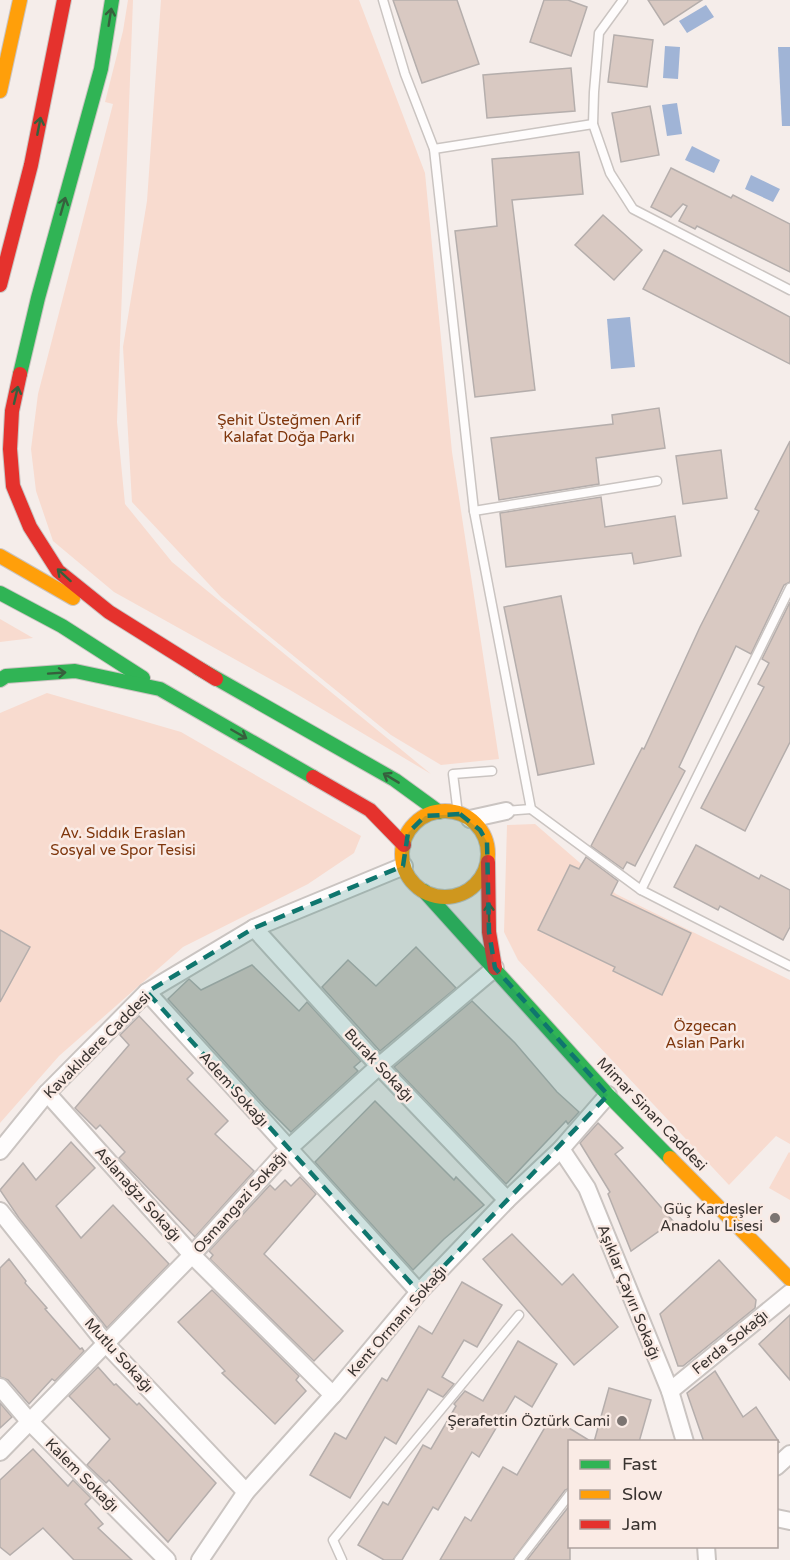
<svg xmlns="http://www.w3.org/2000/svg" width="790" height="1560" font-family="'Varela Round',sans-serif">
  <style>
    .green { fill: #f8dbcf }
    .water { fill: #a0b4d6 }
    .building { fill: #d9c9c2; stroke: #b5aeac; stroke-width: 1.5 }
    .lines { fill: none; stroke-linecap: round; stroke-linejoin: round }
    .lane-casing { stroke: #cac4c1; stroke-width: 11 }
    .street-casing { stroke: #cac4c1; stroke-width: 20 }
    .fast-casing { stroke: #cac4c1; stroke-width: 16 }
    .slow-casing { stroke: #cac4c1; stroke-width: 16 }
    .jam-casing { stroke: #cac4c1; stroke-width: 16 }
    .lane { stroke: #fefcfc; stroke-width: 8 }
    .street { stroke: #fefcfc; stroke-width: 16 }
    .fast { stroke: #30b455; stroke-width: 14 }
    .slow { stroke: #ff9f0a; stroke-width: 14 }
    .jam { stroke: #e5322d; stroke-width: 14 }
    .oneway { stroke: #36603d }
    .marked { fill: #0f766e; fill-opacity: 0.2; stroke: #0f766e; stroke-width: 4.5; stroke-dasharray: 12 8; stroke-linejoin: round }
    .poi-dot { fill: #7b7471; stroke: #faebe5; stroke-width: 2 }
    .labels { text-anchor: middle; stroke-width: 5; stroke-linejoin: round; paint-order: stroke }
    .park-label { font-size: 15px; fill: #7e350b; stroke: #faebe5 }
    .street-label { font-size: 15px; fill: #393330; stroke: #faebe5 }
    .poi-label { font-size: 15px; fill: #393330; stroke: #faebe5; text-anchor: end }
  </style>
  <rect width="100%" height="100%" fill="#f5edea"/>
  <!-- green -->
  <g class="green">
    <polygon points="128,0 133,0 117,422 125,504 172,562 431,774 290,690 114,592 53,541 36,491 31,449 38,394 113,104 105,102 123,31"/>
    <polygon points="161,0 359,0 425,173 452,452 499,759 441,765 391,735 221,597 132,502 123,347 147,201"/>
    <polygon points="0,619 33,638 0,642"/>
    <polygon points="47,693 181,732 361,836 354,853 308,884 183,947 59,1056 0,1123 0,713"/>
    <polygon points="535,824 616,894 790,980 790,1144 776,1136 729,1185 518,960 504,932 507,825"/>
    <polygon points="789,1152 790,1153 790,1200 769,1188"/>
  </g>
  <!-- water -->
  <g class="water">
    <polygon points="706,5 714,17 687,33 679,21"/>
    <polygon points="665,46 680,47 678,79 663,78"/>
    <polygon points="778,47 790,47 790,126 782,126"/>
    <polygon points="677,103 682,134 667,136 662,105"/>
    <polygon points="692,146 720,160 714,173 685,160"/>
    <polygon points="751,175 780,189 773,202 745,189"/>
    <polygon points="630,317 635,367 611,369 607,319"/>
  </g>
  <!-- building -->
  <g class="building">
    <polygon points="393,0 457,0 479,64 422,83"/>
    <polygon points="544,0 568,0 587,7 571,56 530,42"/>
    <polygon points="648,0 702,0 664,25"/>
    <polygon points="614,35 653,40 647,87 608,82"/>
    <polygon points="571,68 575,111 487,118 483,75"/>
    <polygon points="650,106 659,155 621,162 612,113"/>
    <polygon points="579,152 583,194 512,200 535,390 475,397 455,231 497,226 492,159"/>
    <polygon points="671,168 731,198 733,195 790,224 790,272 697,226 695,229 679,221 687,206 683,204 671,217 651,207"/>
    <polygon points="603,215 642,250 614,280 575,245"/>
    <polygon points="664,250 790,317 790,364 643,289"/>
    <polygon points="659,408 665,448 596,458 599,484 499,500 491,438 613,424 612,415"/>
    <polygon points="790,441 790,582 784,585 751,654 736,646 679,767 685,771 635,866 627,862 623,869 591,846 642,748 644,749 700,627 759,511 755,509"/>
    <polygon points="721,450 727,498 683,504 676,456"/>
    <polygon points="601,497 605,527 675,516 681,556 634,564 632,553 506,567 500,513"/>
    <polygon points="561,596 594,764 538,775 504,607"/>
    <polygon points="790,602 790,742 745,831 701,808 764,687 758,684 769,663 762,659"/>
    <polygon points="696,845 759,879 761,875 790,890 790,927 783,940 720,906 718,910 674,887"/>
    <polygon points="586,857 618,881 611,895 691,933 662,995 613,971 615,967 538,930 570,865 579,869"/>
    <polygon points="0,930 30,947 0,1002"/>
    <polygon points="416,947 456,988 380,1051 322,987 348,960 376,986"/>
    <polygon points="252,965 299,1011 307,1002 361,1061 354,1067 358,1071 291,1132 264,1105 168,999 189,979 201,990"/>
    <polygon points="472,1001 515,1043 557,1092 579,1112 568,1124 566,1121 506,1184 394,1067"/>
    <polygon points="139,1016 193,1073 187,1079 228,1121 215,1134 254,1171 195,1237 119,1158 125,1152 100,1125 96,1129 75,1108 129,1045 120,1035"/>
    <polygon points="375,1101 454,1180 456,1177 484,1205 444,1239 413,1270 315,1162"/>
    <polygon points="598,1123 623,1148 615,1154 673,1221 631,1251 608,1194 610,1192 580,1143"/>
    <polygon points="71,1142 95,1168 56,1206 81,1238 113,1205 169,1264 107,1328 19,1218 0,1190 23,1163 36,1180"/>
    <polygon points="300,1177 316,1194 264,1254 343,1331 314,1361 210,1259 213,1255 209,1251 270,1185 275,1190 285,1180 291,1186"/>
    <polygon points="512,1234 562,1285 573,1274 618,1327 574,1365 483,1259"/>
    <polygon points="9,1259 26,1281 25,1283 47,1308 45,1309 80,1349 82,1348 84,1351 55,1381 52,1379 29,1404 8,1380 0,1377 0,1268"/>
    <polygon points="719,1260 756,1300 755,1308 683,1366 678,1366 660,1314"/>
    <polygon points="462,1282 502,1305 477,1347 464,1340 442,1377 454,1384 443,1397 428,1389 396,1444 385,1437 350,1498 310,1475 335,1433 346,1439 382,1378 387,1381 419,1326 432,1334"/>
    <polygon points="212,1290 299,1376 296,1380 306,1391 275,1424 222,1373 225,1371 178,1322"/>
    <polygon points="790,1315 790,1380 759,1344"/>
    <polygon points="518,1341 557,1364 532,1407 515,1396 479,1457 472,1452 438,1510 433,1507 402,1560 384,1560 358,1545 383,1502 388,1505 423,1445 431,1449 456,1406 454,1404 465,1391 483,1401"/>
    <polygon points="98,1367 114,1385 116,1384 137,1405 139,1403 216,1483 168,1542 109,1480 106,1483 87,1465 110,1439 69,1396"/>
    <polygon points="715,1371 743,1417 756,1407 779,1442 704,1442 687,1393"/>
    <polygon points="609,1388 651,1400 639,1442 594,1442"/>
    <polygon points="0,1403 12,1417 0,1428"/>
    <polygon points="551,1417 592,1442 570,1442 570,1488 565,1490 513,1560 440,1560 465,1517 471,1521 503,1467 517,1475"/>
    <polygon points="33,1449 68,1486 73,1480 91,1498 85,1504 103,1524 98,1528 132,1560 74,1560 43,1528 10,1555 0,1547 0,1480"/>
    <polygon points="570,1505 570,1560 527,1560"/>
  </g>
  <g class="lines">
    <defs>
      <g id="lane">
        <polyline points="383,0 405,74 434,149 474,511 531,809 641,890 790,966"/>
        <polyline points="623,0 599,33 594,92 593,124 610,173 633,209 790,290"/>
        <polyline points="434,149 593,124"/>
        <polyline points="474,511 657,481"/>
        <polyline points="506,811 531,809"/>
        <polyline points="458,814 453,774 492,771"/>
        <polyline points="641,890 790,588"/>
        <polyline points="342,1560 333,1540 519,1315"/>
        <polyline points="519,1560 570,1494"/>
      </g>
      <g id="street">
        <polyline points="470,819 506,811"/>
        <polyline points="254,928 379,1066 507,1200"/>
        <polyline points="147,992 419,1292"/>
        <polyline points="47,1093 192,1255 333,1395"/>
        <polyline points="561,1149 587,1188 670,1391 685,1442"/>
        <polyline points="0,1151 47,1093 147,992 254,928 404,866"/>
        <polyline points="0,1211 107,1345 246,1492"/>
        <polyline points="0,1387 29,1421 167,1560"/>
        <polyline points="670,1391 790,1293"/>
        <polyline points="0,1452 192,1255 288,1149 379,1066 495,968"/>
        <polyline points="776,1467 790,1454"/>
        <polyline points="776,1518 790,1521"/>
        <polyline points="706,1546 707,1560"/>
        <polyline points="200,1560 246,1492 333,1395 419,1292 507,1200 561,1149 608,1095"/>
      </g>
      <g id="fast">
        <polyline points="20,374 38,298 101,69 112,0"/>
        <polyline points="0,593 62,626 143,678"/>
        <polyline points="198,668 395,780 439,812"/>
        <polyline points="0,680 6,676 75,671 160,689 313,777"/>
        <polyline points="424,891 608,1095 670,1158"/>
      </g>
      <g id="slow">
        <polyline points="0,91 20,0"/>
        <polyline points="0,556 73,598"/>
        <circle cx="445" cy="854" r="43"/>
        <polyline points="670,1158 790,1279"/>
      </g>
      <g id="jam">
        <polyline points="0,285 31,165 64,0"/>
        <polyline points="20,374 12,411 10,449 13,486 30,527 58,571 109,612 216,679"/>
        <polyline points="313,777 370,810 404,845"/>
        <polyline points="488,862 489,932 495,968"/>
      </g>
    </defs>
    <!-- lane casing -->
    <use href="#lane" class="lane-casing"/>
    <!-- street casing -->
    <use href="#street" class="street-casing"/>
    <!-- fast casing -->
    <use href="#fast" class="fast-casing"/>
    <!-- slow casing -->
    <use href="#slow" class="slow-casing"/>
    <!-- jam casing -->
    <use href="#jam" class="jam-casing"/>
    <!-- lane -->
    <use href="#lane" class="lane"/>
    <!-- street -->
    <use href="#street" class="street"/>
    <!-- fast -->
    <use href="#fast" class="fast"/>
    <!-- slow -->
    <use href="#slow" class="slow"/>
    <!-- jam -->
    <use href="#jam" class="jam"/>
  </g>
  <!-- one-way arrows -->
  <defs><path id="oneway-shaft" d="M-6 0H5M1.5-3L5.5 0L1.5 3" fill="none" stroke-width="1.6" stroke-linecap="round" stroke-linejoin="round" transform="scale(1.5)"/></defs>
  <g class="oneway">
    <use href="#oneway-shaft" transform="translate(110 17) rotate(-81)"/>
    <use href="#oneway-shaft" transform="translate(39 126) rotate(-79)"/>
    <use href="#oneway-shaft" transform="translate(63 206) rotate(-74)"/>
    <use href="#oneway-shaft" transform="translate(16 395) rotate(-77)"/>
    <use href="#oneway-shaft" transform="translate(64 575) rotate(-138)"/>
    <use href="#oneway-shaft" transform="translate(57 673) rotate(-4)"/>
    <use href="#oneway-shaft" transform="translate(239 734) rotate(30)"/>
    <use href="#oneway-shaft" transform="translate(391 778) rotate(-149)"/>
    <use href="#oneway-shaft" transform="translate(489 912) rotate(-91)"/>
  </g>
  <!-- marked area -->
  <path class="marked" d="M460 814 480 830 487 842 489 932 495 968 608 1095 419 1292 147 992 254 928 403 866 408 833 425 816Z"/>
  <!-- markers -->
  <g class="poi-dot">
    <circle cx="775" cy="1218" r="6"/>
    <circle cx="622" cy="1421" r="6"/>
  </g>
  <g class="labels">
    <!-- park labels -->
    <g class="park-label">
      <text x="289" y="425">Şehit Üsteğmen Arif<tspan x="289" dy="17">Kalafat Doğa Parkı</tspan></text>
      <text x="123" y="838">Av. Sıddık Eraslan<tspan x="123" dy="17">Sosyal ve Spor Tesisi</tspan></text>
      <text x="705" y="1031">Özgecan<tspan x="705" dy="17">Aslan Parkı</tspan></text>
    </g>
    <!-- street labels -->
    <g class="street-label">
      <text transform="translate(97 1045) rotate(-45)" y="5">Kavaklıdere Caddesi</text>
      <text transform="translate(379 1065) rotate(47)" y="5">Burak Sokağı</text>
      <text transform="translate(234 1089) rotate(48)" y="5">Adem Sokağı</text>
      <text transform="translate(652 1114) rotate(46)" y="5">Mimar Sinan Caddesi</text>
      <text transform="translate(138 1194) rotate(48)" y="5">Aslanağzı Sokağı</text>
      <text transform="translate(240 1202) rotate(-48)" y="5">Osmangazi Sokağı</text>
      <text transform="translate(629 1292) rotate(68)" y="5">Aşıklar Çayırı Sokağı</text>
      <text transform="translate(397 1321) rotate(-49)" y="5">Kent Ormanı Sokağı</text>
      <text transform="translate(730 1342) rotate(-39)" y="5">Ferda Sokağı</text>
      <text transform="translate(119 1355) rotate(48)" y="5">Mutlu Sokağı</text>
      <text transform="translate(82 1475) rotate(45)" y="5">Kalem Sokağı</text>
    </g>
    <!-- poi labels -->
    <g class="poi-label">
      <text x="763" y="1214">Güç Kardeşler<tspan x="763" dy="17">Anadolu Lisesi</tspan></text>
      <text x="610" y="1426">Şerafettin Öztürk Cami</text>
    </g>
  </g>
  <!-- legend -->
  <rect x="568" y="1440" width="210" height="108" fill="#faebe5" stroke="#ada19d" stroke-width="1.5"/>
  <rect x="580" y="1460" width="30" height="9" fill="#30b455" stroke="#ada19d" stroke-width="1.5"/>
  <text x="622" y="1470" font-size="18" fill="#393330">Fast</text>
  <rect x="580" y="1490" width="30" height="9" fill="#ff9f0a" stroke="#ada19d" stroke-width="1.5"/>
  <text x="622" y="1500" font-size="18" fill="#393330">Slow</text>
  <rect x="580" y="1520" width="30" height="9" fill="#e5322d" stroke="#ada19d" stroke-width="1.5"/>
  <text x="622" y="1530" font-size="18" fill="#393330">Jam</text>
</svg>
